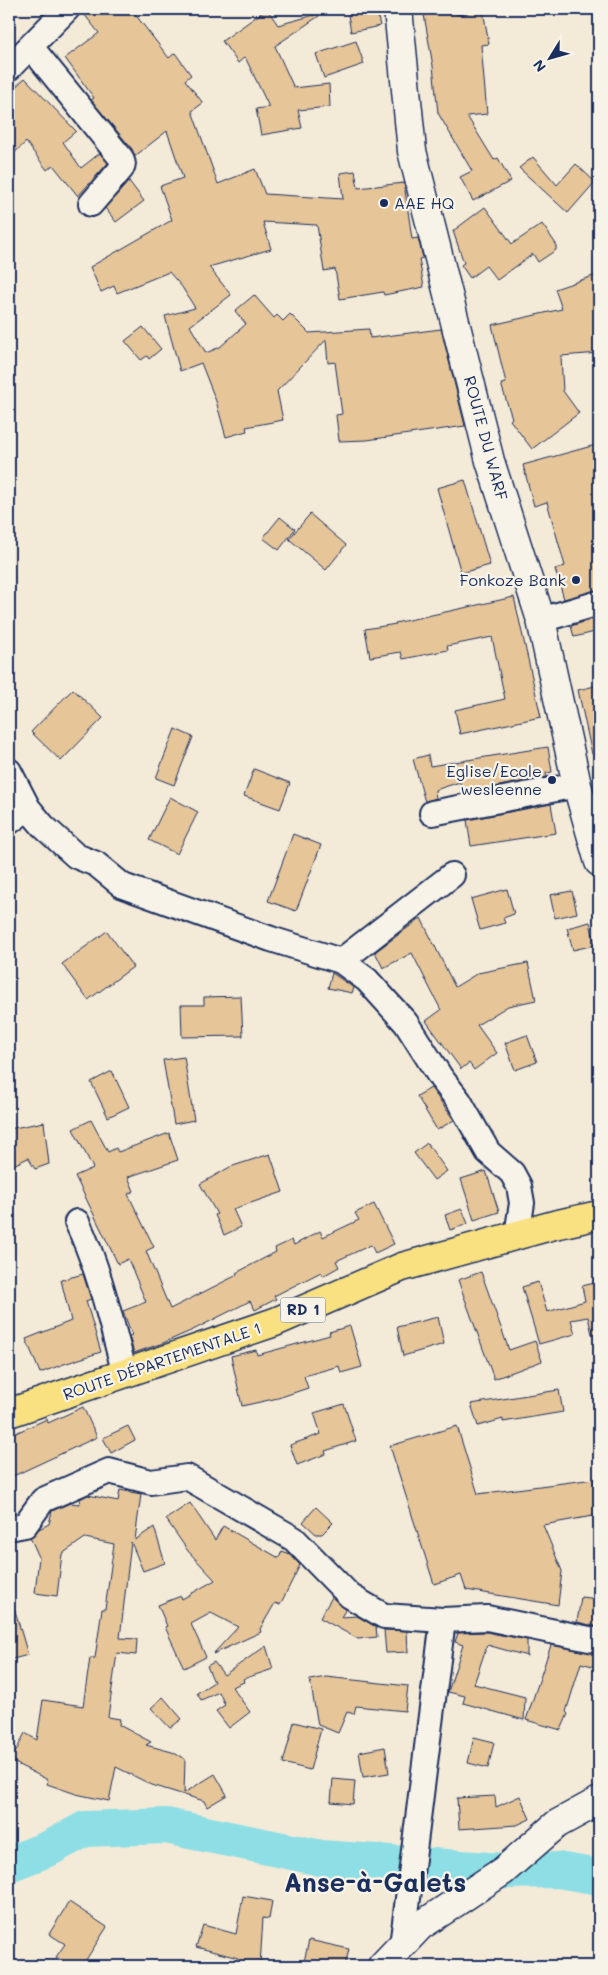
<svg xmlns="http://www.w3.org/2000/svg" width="608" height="1975" font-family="Mali,sans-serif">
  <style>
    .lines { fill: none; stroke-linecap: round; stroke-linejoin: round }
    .river { stroke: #8edfe5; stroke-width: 36 }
    .building { fill: #e6c598; stroke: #1b2f5e }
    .minor-casing { stroke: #1b2f5e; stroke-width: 28 }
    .tertiary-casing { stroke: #1b2f5e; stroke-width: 31 }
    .secondary-casing { stroke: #1b2f5e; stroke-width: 31 }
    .primary-casing { stroke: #1b2f5e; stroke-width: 31 }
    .minor { stroke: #f7f3e8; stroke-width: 24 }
    .tertiary { stroke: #f7f3e8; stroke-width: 28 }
    .secondary { stroke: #f7f3e8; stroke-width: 28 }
    .primary { stroke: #f9e181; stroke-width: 28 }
    .poi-dot { fill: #1b2f5e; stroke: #f7f3e8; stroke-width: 2 }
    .labels { text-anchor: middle; stroke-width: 4.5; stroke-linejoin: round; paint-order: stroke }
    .shield { fill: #f7f3e8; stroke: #5d6a87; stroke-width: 1 }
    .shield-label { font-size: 15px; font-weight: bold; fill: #1b2f5e }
    .poi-label { font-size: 16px; fill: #1b2f5e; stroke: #f7f3e8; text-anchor: end }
    .street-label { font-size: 16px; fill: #1b2f5e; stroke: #f7f3e8 }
    .town-label { font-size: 26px; font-weight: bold; fill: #1b2f5e; stroke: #f7f3e8 }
  </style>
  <rect width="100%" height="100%" fill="#f4ead8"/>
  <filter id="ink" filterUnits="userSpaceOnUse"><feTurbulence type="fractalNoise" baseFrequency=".02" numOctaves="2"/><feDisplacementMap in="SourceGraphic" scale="10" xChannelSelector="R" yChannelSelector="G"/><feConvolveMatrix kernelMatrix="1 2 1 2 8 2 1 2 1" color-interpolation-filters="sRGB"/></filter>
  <g filter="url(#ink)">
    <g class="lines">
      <!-- river -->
      <polyline class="river" points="9,1864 50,1848 85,1829 166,1826 321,1858 503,1871 558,1870 599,1877"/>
    </g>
    <!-- building -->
    <g class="building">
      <polygon points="80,9 131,9 169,58 175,53 191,75 185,80 203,103 192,111 218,184 255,169 265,194 343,199 340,173 355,171 358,188 404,183 412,239 418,238 423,258 419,259 424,287 384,295 383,292 340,299 335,269 324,271 317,225 263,222 271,249 209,267 231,295 190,326 206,353 220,347 246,324 235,311 254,295 274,318 277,315 283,321 290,314 309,333 369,329 370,338 441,329 465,426 367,440 339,441 336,415 342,414 335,362 328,363 326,340 277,391 283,420 246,427 247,431 226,437 216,401 201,363 180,371 165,316 195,308 182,287 169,272 117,293 114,286 101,292 90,267 172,220 160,186 183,178 167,131 135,156 132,149 91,100 94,98 65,58 99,33"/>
      <polygon points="267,9 278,25 318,14 319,16 275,46 294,88 329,84 330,107 298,110 302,128 261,135 256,109 269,107 245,57 238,63 222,41"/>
      <polygon points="376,9 380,26 351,32 348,15"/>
      <polygon points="423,9 456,9 457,15 483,10 489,44 481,45 487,114 467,116 494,160 498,158 511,181 473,201 460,177 472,171 438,113 433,66"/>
      <polygon points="356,41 364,64 324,78 316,54"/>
      <polygon points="25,78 76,131 63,142 81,168 100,153 108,163 78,196 53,165 47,170 26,142 9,158 9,93"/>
      <polygon points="533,157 557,185 576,164 595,182 568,213 519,168"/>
      <polygon points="129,181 144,201 116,222 105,208"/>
      <polygon points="485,207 512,244 542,224 556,244 556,250 538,262 533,254 497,280 486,266 470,278 461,265 464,263 453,231"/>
      <polygon points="599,274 599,353 561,356 563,391 579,413 532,449 510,420 512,418 501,384 506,383 492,325 562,309 555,289"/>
      <polygon points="143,327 161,349 149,359 147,356 141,360 125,341"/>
      <polygon points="599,444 599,590 564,599 555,569 565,566 547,502 534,506 523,465"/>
      <polygon points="465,480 490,565 461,573 437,488"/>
      <polygon points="310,514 346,545 326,570 289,539"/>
      <polygon points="280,517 295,529 279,550 263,538"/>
      <polygon points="514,597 541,717 460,734 455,710 505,699 492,637 447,646 448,650 403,659 401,652 370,657 365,629 396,624 395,623"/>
      <polygon points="599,617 599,631 574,637 571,626"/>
      <polygon points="599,685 599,753 592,754 578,690"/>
      <polygon points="73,689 103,718 61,761 31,732"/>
      <polygon points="175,729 193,737 174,785 156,778"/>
      <polygon points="548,747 552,772 546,773 547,777 462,793 460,782 435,790 436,798 425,802 413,759 428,755 430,766"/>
      <polygon points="254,769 290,783 280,809 244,796"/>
      <polygon points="170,797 198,812 177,854 149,840"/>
      <polygon points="551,804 556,833 471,846 467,820"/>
      <polygon points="293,834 321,845 296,911 268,901"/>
      <polygon points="507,889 514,914 503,918 505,923 480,930 471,899"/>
      <polygon points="572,891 577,913 555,918 550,895"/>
      <polygon points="421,918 455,987 478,973 528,963 536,1000 508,1006 477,1025 497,1053 474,1070 469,1063 461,1069 426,1021 441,1010 412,953 383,968 375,952"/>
      <polygon points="590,922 595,945 573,950 567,928"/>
      <polygon points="107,931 133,967 88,1000 62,964"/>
      <polygon points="332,973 354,988 352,993 328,988"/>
      <polygon points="241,996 243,1036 182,1037 181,1005 204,1005 204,997"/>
      <polygon points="527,1035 537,1062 515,1070 505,1043"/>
      <polygon points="184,1057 194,1120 174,1124 163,1060"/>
      <polygon points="112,1071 129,1107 108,1117 91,1082"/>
      <polygon points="431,1088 454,1120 437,1130 417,1096"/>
      <polygon points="91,1120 108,1152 116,1148 118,1152 169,1133 178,1160 128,1177 134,1191 128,1194 154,1247 146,1251 170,1309 237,1275 236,1273 276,1252 275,1248 292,1240 294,1245 320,1231 323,1237 359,1220 355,1213 374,1204 394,1244 375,1253 371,1245 336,1261 339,1267 323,1276 321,1272 274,1296 276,1299 255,1310 250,1301 193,1330 163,1343 134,1353 129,1336 132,1335 123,1311 146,1302 128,1259 118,1264 75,1176 93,1168 73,1129"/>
      <polygon points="44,1122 49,1164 35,1169 28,1158 9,1167 9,1129"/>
      <polygon points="427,1143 447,1171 434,1180 414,1153"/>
      <polygon points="270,1154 283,1192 233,1209 241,1227 224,1235 215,1215 217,1214 200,1184 230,1167"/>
      <polygon points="486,1171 499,1212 474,1220 461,1179"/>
      <polygon points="462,1209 468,1224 450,1230 445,1215"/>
      <polygon points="481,1272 509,1350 535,1341 542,1361 494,1379 458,1280"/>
      <polygon points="83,1274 91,1299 86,1301 101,1352 64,1364 40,1373 26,1339 71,1321 61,1280"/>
      <polygon points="538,1282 547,1312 585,1301 582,1286 599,1282 599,1333 592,1334 588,1317 571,1320 575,1334 539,1344 522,1287"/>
      <polygon points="438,1317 444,1344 403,1356 397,1327"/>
      <polygon points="350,1326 362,1367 341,1373 339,1366 304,1376 308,1388 278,1398 242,1406 231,1356 256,1350 257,1355 330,1335 329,1332"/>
      <polygon points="559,1390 563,1412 503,1422 503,1419 478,1426 471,1404"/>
      <polygon points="344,1404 356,1441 325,1451 326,1454 297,1465 290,1445 321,1434 314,1413"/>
      <polygon points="83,1407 97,1437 9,1478 9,1436 47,1419 48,1423"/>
      <polygon points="128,1426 135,1440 111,1453 103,1438"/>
      <polygon points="457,1426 478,1494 594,1479 598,1515 543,1525 562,1571 558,1605 466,1590 461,1575 434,1584 390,1446"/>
      <polygon points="120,1490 141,1494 135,1540 154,1527 165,1563 143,1571 131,1542 120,1638 137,1639 136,1655 117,1653 108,1717 120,1719 119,1725 151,1742 146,1745 172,1752 185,1759 184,1793 215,1774 227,1795 207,1807 204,1801 152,1785 116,1767 109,1801 76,1794 47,1784 48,1780 11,1761 25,1733 37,1740 43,1700 83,1706 90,1658 95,1658 102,1609 105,1609 114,1544 85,1538 62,1554 57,1596 35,1593 39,1557 30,1537 39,1529 49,1524 52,1511 70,1503 79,1504 80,1499 88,1495 118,1501"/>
      <polygon points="190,1503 215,1540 223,1526 279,1558 282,1551 290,1554 300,1565 280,1605 275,1603 260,1629 261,1632 213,1654 238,1627 211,1613 191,1624 206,1657 184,1668 165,1627 167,1626 158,1605 181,1596 182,1599 215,1580 188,1551 166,1519"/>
      <polygon points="316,1507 333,1523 322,1534 316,1534 303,1522"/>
      <polygon points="332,1597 346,1609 341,1617 357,1616 376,1627 377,1637 358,1639 320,1618"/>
      <polygon points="581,1597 599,1599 599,1627 577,1622"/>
      <polygon points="13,1604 28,1655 9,1660 9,1605"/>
      <polygon points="384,1630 407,1631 408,1652 386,1653"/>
      <polygon points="486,1632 527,1640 527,1656 487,1645 474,1684 525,1697 524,1720 463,1703 465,1696 448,1692 463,1645 455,1642 458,1633"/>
      <polygon points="551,1645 599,1654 596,1667 581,1663 566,1712 568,1714 561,1730 526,1720"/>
      <polygon points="266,1646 273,1669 243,1679 244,1682 232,1687 250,1712 229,1728 216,1711 225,1705 219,1692 201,1700 197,1693 214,1682 207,1666 214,1662 224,1675"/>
      <polygon points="326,1677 408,1686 405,1711 356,1706 354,1714 347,1712 338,1733 318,1725 310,1680"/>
      <polygon points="163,1697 182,1719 170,1728 151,1708"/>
      <polygon points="294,1722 321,1729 310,1770 283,1763"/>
      <polygon points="474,1737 494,1742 488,1768 468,1763"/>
      <polygon points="385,1747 389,1773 363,1777 359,1752"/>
      <polygon points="333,1779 355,1781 353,1804 331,1802"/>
      <polygon points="495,1796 496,1807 520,1796 530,1819 517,1825 459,1829 457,1798"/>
      <polygon points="243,1896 272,1901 269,1919 263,1918 260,1966 238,1966 238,1958 196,1947 203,1925 236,1934"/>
      <polygon points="69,1902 107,1927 82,1966 71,1966 56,1957 65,1944 49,1934"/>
      <polygon points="309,1940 349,1949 345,1966 303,1966"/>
    </g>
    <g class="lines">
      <defs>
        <g id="minor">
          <polyline points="31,47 121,158 123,164 121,169 91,204"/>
          <polyline points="9,68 67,9"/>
          <polyline points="541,620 599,603"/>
          <polyline points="9,771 28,808 43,826 76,856 96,864 123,886 271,939 341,961 367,980 406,1023 441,1078 459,1101 488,1152 512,1173 519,1186 522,1203 517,1235"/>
          <polyline points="432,813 577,785"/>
          <polyline points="9,822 28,808"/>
          <polyline points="341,961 452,875"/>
          <path d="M77 1222C100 1270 111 1323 125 1374"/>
          <polyline points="9,1528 25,1525 43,1500 109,1471 151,1482 187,1477 294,1539 350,1596 384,1616 443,1620 487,1618 599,1641"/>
          <polyline points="402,1946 443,1620"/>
        </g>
        <polyline id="tertiary" points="382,1966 420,1926 503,1871 557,1824 599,1801"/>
        <polyline id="secondary" points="398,9 412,151 490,461 541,620 577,785 599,862"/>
        <polyline id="primary" points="9,1413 275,1322 402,1267 554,1225 599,1215"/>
      </defs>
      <!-- minor casing -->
      <use href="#minor" class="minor-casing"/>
      <!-- tertiary casing -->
      <use href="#tertiary" class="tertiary-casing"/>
      <!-- secondary casing -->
      <use href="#secondary" class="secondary-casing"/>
      <!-- primary casing -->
      <use href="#primary" class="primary-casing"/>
      <!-- minor -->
      <use href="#minor" class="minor"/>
      <!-- tertiary -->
      <use href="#tertiary" class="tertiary"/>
      <!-- secondary -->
      <use href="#secondary" class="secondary"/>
      <!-- primary -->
      <use href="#primary" class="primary"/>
    </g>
  </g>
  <!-- markers -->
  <g class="poi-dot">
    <circle cx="384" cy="203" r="5"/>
    <circle cx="576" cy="580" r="5"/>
    <circle cx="552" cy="780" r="5"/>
  </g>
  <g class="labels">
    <!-- shield labels -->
    <rect class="shield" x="280.5" y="1297.5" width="45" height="25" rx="4"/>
    <g class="shield-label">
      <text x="303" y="1315">RD 1</text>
    </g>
    <!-- poi labels -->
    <g class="poi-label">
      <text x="394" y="209" text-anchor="start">AAE HQ</text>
      <text x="566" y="586">Fonkoze Bank</text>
      <text x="542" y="777">Eglise/Ecole<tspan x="542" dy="18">wesleenne</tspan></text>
    </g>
    <!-- street labels -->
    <g class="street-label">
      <text transform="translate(486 438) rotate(75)" y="6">ROUTE DU WARF</text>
      <text transform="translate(162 1361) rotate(-19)" y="6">ROUTE DÉPARTEMENTALE 1</text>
    </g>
    <!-- town labels -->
    <g class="town-label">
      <text x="375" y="1892">Anse-à-Galets</text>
    </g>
  </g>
  <!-- margin -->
  <rect width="608" height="1975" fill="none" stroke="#f7f3e8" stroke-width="30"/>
  <rect x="15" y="15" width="578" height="1945" fill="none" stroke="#1b2f5e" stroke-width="2" filter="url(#ink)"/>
  <!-- north arrow -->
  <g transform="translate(550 58) rotate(233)" stroke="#f7f3e8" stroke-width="4" paint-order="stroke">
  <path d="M0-4L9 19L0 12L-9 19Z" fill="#1b2f5e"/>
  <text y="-8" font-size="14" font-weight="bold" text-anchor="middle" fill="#1b2f5e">N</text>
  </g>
</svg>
